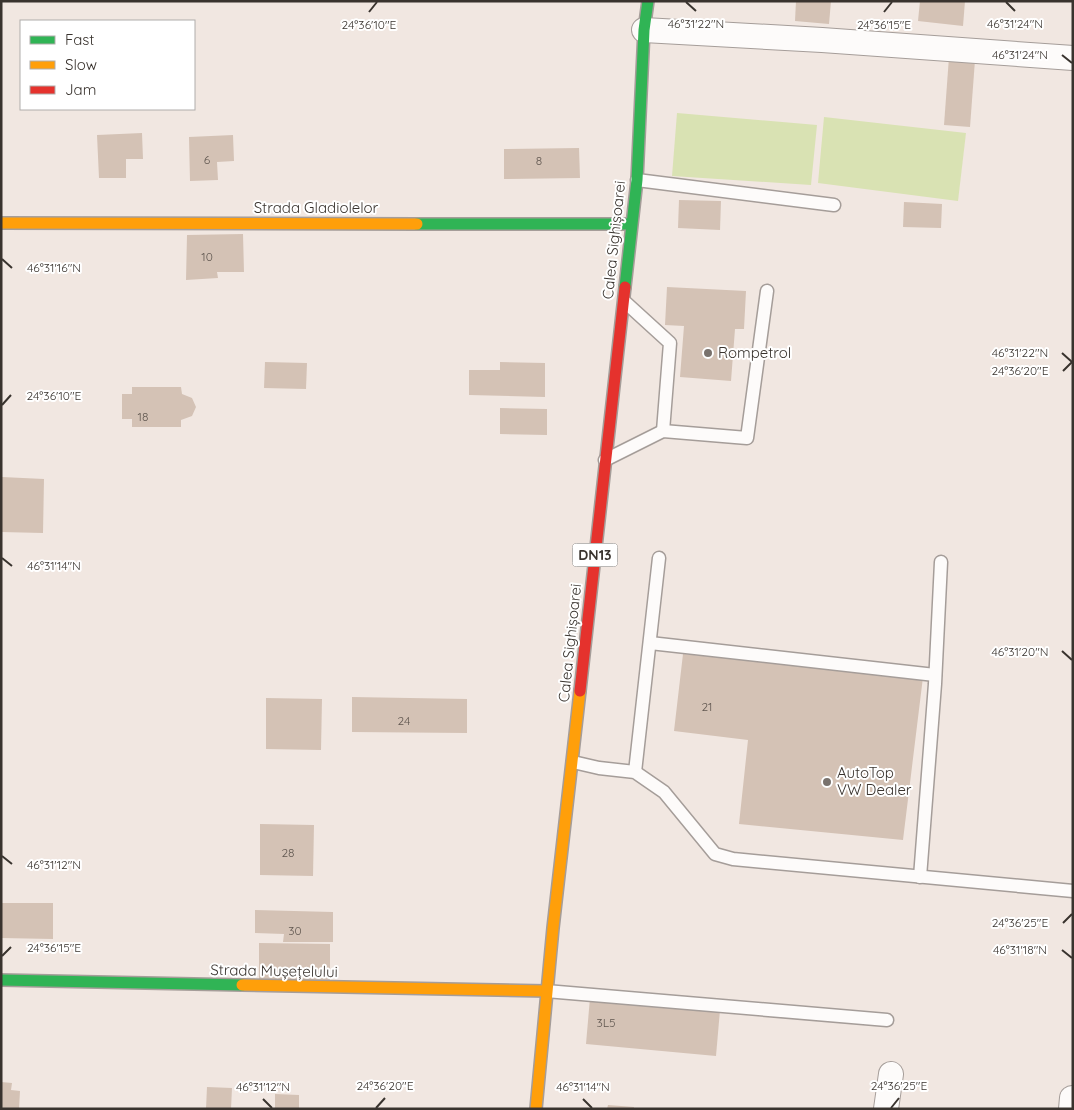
<svg xmlns="http://www.w3.org/2000/svg" width="1074" height="1110" font-family="Quicksand,sans-serif">
  <style>
    .green { fill: #d9e2b3 }
    .building { fill: #d4c2b5 }
    .lines { fill: none; stroke-linecap: round; stroke-linejoin: round }
    .lane-casing { stroke: #a59d99; stroke-width: 15 }
    .street-casing { stroke: #a59d99; stroke-width: 26 }
    .fast-casing { stroke: #a59d99; stroke-width: 14 }
    .slow-casing { stroke: #a59d99; stroke-width: 14 }
    .jam-casing { stroke: #a59d99; stroke-width: 14 }
    .lane { stroke: #fdfbfa; stroke-width: 12 }
    .street { stroke: #fdfbfa; stroke-width: 24 }
    .fast { stroke: #30b455; stroke-width: 11 }
    .slow { stroke: #ff9f0a; stroke-width: 11 }
    .jam { stroke: #e5322d; stroke-width: 11 }
    .ticks { fill: none; stroke: #39332e; stroke-width: 2 }
    .poi-dot { fill: #79726d; stroke: #fff; stroke-width: 2 }
    .labels { text-anchor: middle; stroke-width: 4; stroke-linejoin: round; paint-order: stroke }
    .number-label { font-size: 12px; fill: #605750 }
    .shield { fill: #fff; stroke: #74706d; stroke-width: 1 }
    .shield-label { font-size: 14px; font-weight: bold; fill: #39332e }
    .street-label { font-size: 15px; fill: #39332e; stroke: #fff }
    .poi-label { font-size: 15px; fill: #39332e; stroke: #fff; text-anchor: start }
    .ticks-label { font-size: 12px; text-anchor: middle; fill: #39332e; stroke: #fff; stroke-width: 4; stroke-linejoin: round; paint-order: stroke }
  </style>
  <rect width="100%" height="100%" fill="#f1e7e1"/>
  <!-- green -->
  <g class="green">
    <polygon points="677,113 817,125 811,185 672,176"/>
    <polygon points="824,117 966,133 958,201 818,183"/>
  </g>
  <!-- building -->
  <g class="building">
    <polygon points="796,1 831,1 829,24 795,21"/>
    <polygon points="920,1 965,1 963,26 918,21"/>
    <polygon points="949,57 975,60 970,127 944,125"/>
    <polygon points="142,133 143,159 126,159 126,178 99,178 97,135"/>
    <polygon points="233,135 234,161 217,162 218,180 190,181 189,137"/>
    <polygon points="579,148 580,178 504,179 504,149"/>
    <polygon points="679,200 721,201 720,230 678,228"/>
    <polygon points="904,202 942,204 941,228 903,227"/>
    <polygon points="243,234 244,272 217,272 218,278 186,280 187,235"/>
    <polygon points="667,287 746,291 744,329 735,329 731,381 680,377 684,326 665,325"/>
    <polygon points="265,362 307,363 306,389 264,388"/>
    <polygon points="500,362 545,363 545,397 469,395 469,370 500,370"/>
    <polygon points="132,387 181,387 182,394 192,398 196,407 192,416 181,420 181,427 132,427 132,419 122,419 122,394 132,394"/>
    <polygon points="500,408 547,409 547,435 500,434"/>
    <polygon points="2,477 44,479 43,533 1,532"/>
    <polygon points="683,654 923,677 903,840 739,824 748,740 674,731"/>
    <polygon points="352,697 467,699 467,733 352,732"/>
    <polygon points="266,698 322,699 321,750 266,749"/>
    <polygon points="260,824 314,825 313,876 260,875"/>
    <polygon points="1,903 53,903 53,939 1,938"/>
    <polygon points="255,910 333,912 333,942 283,942 284,934 255,933"/>
    <polygon points="259,943 330,944 330,981 259,980"/>
    <polygon points="590,998 720,1010 716,1056 586,1044"/>
    <polygon points="1,1082 12,1083 11,1090 20,1091 19,1109 1,1109"/>
    <polygon points="207,1087 232,1088 231,1109 206,1109"/>
    <polygon points="275,1094 299,1095 299,1109 275,1109"/>
    <polygon points="608,1105 634,1107 634,1109 607,1109"/>
  </g>
  <g class="lines">
    <defs>
      <g id="lane">
        <polyline points="637,180 834,205"/>
        <polyline points="625,302 670,343 663,431"/>
        <polyline points="605,460 663,431 747,438 767,291"/>
        <polyline points="650,643 935,675"/>
        <polyline points="573,762 599,768 635,772 664,792 715,854 733,859 1073,891"/>
        <polyline points="635,772 659,558"/>
        <polyline points="920,877 935,684 941,562"/>
        <polyline points="546,991 887,1020"/>
      </g>
      <g id="street">
        <polyline points="644,30 822,40 1073,58"/>
        <polyline points="886,1109 891,1074"/>
        <polyline points="1071,1109 1072,1098"/>
      </g>
      <g id="fast">
        <polyline points="417,224 631,224"/>
        <polyline points="625,287 637,180 644,30 648,1"/>
        <polyline points="1,980 242,985"/>
      </g>
      <g id="slow">
        <polyline points="1,223 417,224"/>
        <polyline points="242,985 546,991"/>
        <polyline points="536,1109 553,928 580,691"/>
      </g>
      <polyline id="jam" points="580,691 625,287"/>
    </defs>
    <!-- lane casing -->
    <use href="#lane" class="lane-casing"/>
    <!-- street casing -->
    <use href="#street" class="street-casing"/>
    <!-- fast casing -->
    <use href="#fast" class="fast-casing"/>
    <!-- slow casing -->
    <use href="#slow" class="slow-casing"/>
    <!-- jam casing -->
    <use href="#jam" class="jam-casing"/>
    <!-- lane -->
    <use href="#lane" class="lane"/>
    <!-- street -->
    <use href="#street" class="street"/>
    <!-- fast -->
    <use href="#fast" class="fast"/>
    <!-- slow -->
    <use href="#slow" class="slow"/>
    <!-- jam -->
    <use href="#jam" class="jam"/>
  </g>
  <!-- ticks -->
  <path class="ticks" d="M686 2 696 11M1006 2 1015 11M369 12 377 2M884 12 892 2M1062 55 1072 63M2 259 12 268M1062 353 1072 362M1063 371 1072 362M2 405 11 395M2 558 12 566M1062 651 1072 660M2 856 12 864M1063 923 1072 914M1062 950 1072 958M2 956 11 947M263 1099 272 1108M583 1099 592 1108M376 1108 385 1098M891 1108 899 1098"/>
  <!-- markers -->
  <g class="poi-dot">
    <circle cx="708" cy="353" r="5"/>
    <circle cx="827" cy="782" r="5"/>
  </g>
  <g class="labels">
    <!-- number labels -->
    <g class="number-label">
      <text x="207" y="164">6</text>
      <text x="539" y="165">8</text>
      <text x="207" y="261">10</text>
      <text x="143" y="421">18</text>
      <text x="707" y="711">21</text>
      <text x="404" y="725">24</text>
      <text x="288" y="857">28</text>
      <text x="295" y="935">30</text>
      <text x="606" y="1027">3L5</text>
    </g>
    <!-- shield labels -->
    <rect class="shield" x="572.5" y="543.5" width="45" height="23" rx="4"/>
    <g class="shield-label">
      <text x="595" y="560">DN13</text>
    </g>
    <!-- street labels -->
    <g class="street-label">
      <text x="316" y="213">Strada Gladiolelor</text>
      <text transform="translate(614 240) rotate(-84)" y="5">Calea Sighișoarei</text>
      <text transform="translate(570 643) rotate(-84)" y="5">Calea Sighișoarei</text>
      <text transform="translate(274 971) rotate(1)" y="5">Strada Mușețelului</text>
    </g>
    <!-- poi labels -->
    <g class="poi-label">
      <text x="718" y="358">Rompetrol</text>
      <text x="837" y="778">AutoTop<tspan x="837" dy="17">VW Dealer</tspan></text>
    </g>
  </g>
  <g class="ticks-label">
    <text x="1015" y="28">46°31'24"N</text>
    <text x="696" y="28">46°31'22"N</text>
    <text x="369" y="29">24°36'10"E</text>
    <text x="884" y="29">24°36'15"E</text>
    <text x="1020" y="59">46°31'24"N</text>
    <text x="54" y="272">46°31'16"N</text>
    <text x="1020" y="357">46°31'22"N</text>
    <text x="1020" y="375">24°36'20"E</text>
    <text x="54" y="400">24°36'10"E</text>
    <text x="54" y="570">46°31'14"N</text>
    <text x="1020" y="656">46°31'20"N</text>
    <text x="54" y="869">46°31'12"N</text>
    <text x="1020" y="927">24°36'25"E</text>
    <text x="54" y="952">24°36'15"E</text>
    <text x="1020" y="954">46°31'18"N</text>
    <text x="385" y="1090">24°36'20"E</text>
    <text x="899" y="1090">24°36'25"E</text>
    <text x="263" y="1091">46°31'12"N</text>
    <text x="583" y="1091">46°31'14"N</text>
  </g>
  <!-- border -->
  <rect width="1074" height="1110" fill="none" stroke="#39332e" stroke-width="5"/>
  <!-- legend -->
  <rect x="20" y="20" width="175" height="90" fill="#ffffff" stroke="#b0adab"/>
  <rect x="30" y="36" width="25" height="8" fill="#30b455" stroke="#b0adab"/>
  <text x="65" y="45" font-size="15" fill="#39332e">Fast</text>
  <rect x="30" y="61" width="25" height="8" fill="#ff9f0a" stroke="#b0adab"/>
  <text x="65" y="70" font-size="15" fill="#39332e">Slow</text>
  <rect x="30" y="86" width="25" height="8" fill="#e5322d" stroke="#b0adab"/>
  <text x="65" y="95" font-size="15" fill="#39332e">Jam</text>
</svg>
